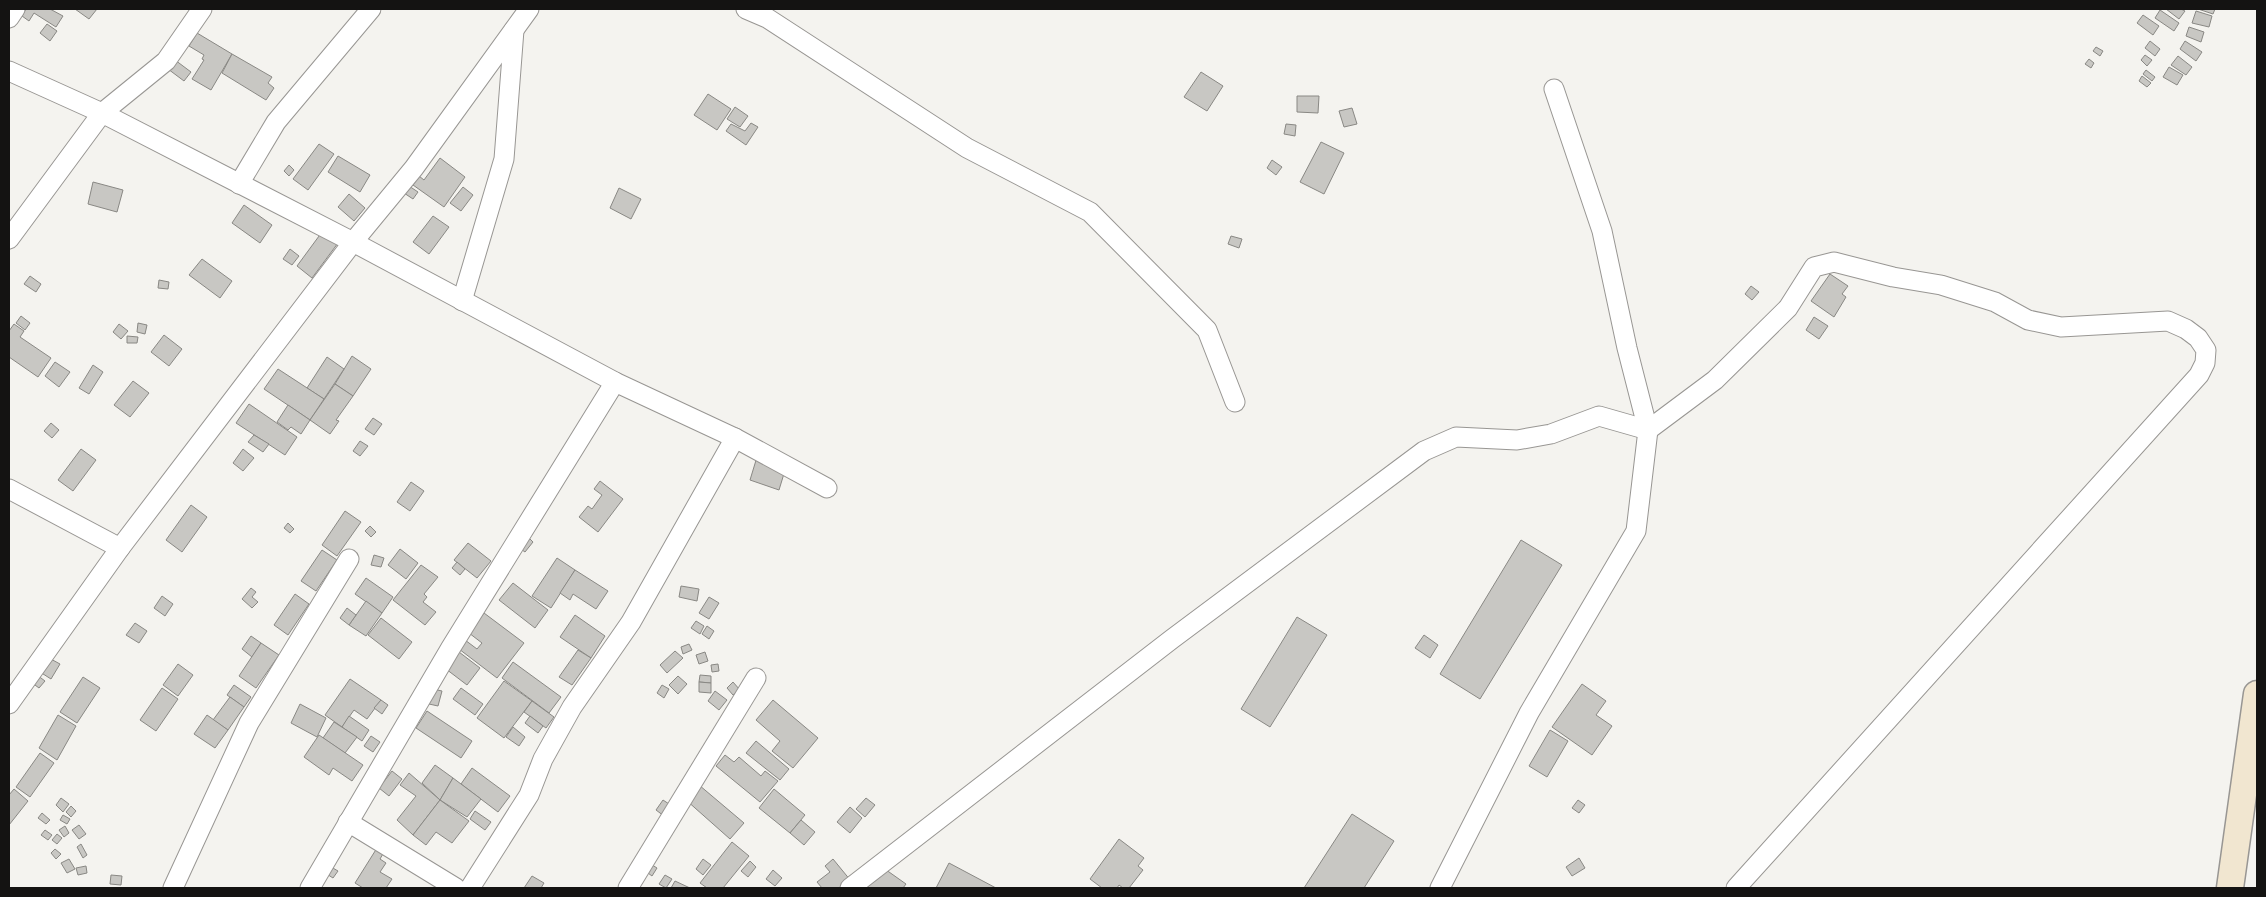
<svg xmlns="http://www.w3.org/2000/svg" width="2266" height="897" font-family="Overpass,sans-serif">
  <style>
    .building { fill: #c8c7c3; stroke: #898884 }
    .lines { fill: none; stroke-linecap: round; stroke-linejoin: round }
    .minor-casing { stroke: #989693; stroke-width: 21 }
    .secondary-casing { stroke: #989693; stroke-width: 29 }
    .minor { stroke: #fff; stroke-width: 19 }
    .secondary { stroke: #f1e6d0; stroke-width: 26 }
  </style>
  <rect width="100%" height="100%" fill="#f4f3ef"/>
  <!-- building -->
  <g class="building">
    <polygon points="26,9 50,9 63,16 56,27 34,13 29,21 22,16"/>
    <polygon points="75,9 97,9 89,19"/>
    <polygon points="2166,9 2181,9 2185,11 2179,19"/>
    <polygon points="2198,9 2215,9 2213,14"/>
    <polygon points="2160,10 2179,23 2174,31 2155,18"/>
    <polygon points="2196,11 2212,16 2209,27 2192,23"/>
    <polygon points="2143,15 2159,26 2153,35 2137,23"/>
    <polygon points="47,24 57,31 50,41 40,33"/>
    <polygon points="2189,27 2204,32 2201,42 2186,36"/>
    <polygon points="197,33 232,54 211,90 192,79 204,60 202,59 204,55 189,46"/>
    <polygon points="2150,41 2160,49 2155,56 2145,48"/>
    <polygon points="2185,41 2202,52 2196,61 2180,49"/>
    <polygon points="2096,47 2103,51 2100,56 2093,51"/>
    <polygon points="232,54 272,77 268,83 274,88 266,100 222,73"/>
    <polygon points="2145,55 2152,60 2147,66 2141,60"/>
    <polygon points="2178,56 2192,67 2186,75 2171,65"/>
    <polygon points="2089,59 2094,63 2091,68 2085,64"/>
    <polygon points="175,60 191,72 184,81 168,69"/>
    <polygon points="2169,67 2183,75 2177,85 2163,77"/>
    <polygon points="2146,70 2155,77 2152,81 2143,74"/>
    <polygon points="1201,72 1223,86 1207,111 1184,97"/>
    <polygon points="2142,76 2151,83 2147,87 2139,81"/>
    <polygon points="708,94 731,109 717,130 694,115"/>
    <polygon points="1297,96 1319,96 1318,113 1297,112"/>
    <polygon points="735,107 748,116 740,127 727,119"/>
    <polygon points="1352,108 1357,124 1344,127 1339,111"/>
    <polygon points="751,123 758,127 746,145 726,131 731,124 745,131"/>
    <polygon points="1286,124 1296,125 1295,136 1284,134"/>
    <polygon points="1321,142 1344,153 1324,194 1300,182"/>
    <polygon points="319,144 334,154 308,190 293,179"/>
    <polygon points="338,156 370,175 360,192 328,172"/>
    <polygon points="440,158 465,177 444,207 413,185 419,176 424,180"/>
    <polygon points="1272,160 1282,167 1276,175 1267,168"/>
    <polygon points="289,165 294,170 289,176 284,171"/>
    <polygon points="93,182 123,190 117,212 88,204"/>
    <polygon points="409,186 418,192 413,199 404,193"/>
    <polygon points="463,187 473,195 461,211 450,203"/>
    <polygon points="619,188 641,199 631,219 610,208"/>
    <polygon points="349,194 365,208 354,221 338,207"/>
    <polygon points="244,205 272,225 260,243 232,223"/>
    <polygon points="433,216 449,227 429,254 413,242"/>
    <polygon points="322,232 338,243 312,278 297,266"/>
    <polygon points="1231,236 1242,239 1239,248 1228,244"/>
    <polygon points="290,249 299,256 292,265 283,259"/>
    <polygon points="202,259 232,281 220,298 189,275"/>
    <polygon points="1830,274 1848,286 1842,294 1846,297 1834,317 1811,301"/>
    <polygon points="30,276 41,284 36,292 24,284"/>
    <polygon points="159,280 169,282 168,289 158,288"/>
    <polygon points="1751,286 1759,292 1752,300 1745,294"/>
    <polygon points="21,316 30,323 25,330 16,323"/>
    <polygon points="1814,317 1828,326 1819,339 1806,330"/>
    <polygon points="138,323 147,325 145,334 137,332"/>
    <polygon points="14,324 24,331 20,337 51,358 38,377 9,357 9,331"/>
    <polygon points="119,324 128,331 121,339 113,332"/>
    <polygon points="164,335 182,349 169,366 151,352"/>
    <polygon points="127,336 138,337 137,343 127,343"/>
    <polygon points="352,356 371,369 353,396 335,384"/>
    <polygon points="327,357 344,369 324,399 307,388"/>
    <polygon points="55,362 70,372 59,387 45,376"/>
    <polygon points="93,365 103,372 89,394 79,388"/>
    <polygon points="278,369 324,399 310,420 264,389"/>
    <polygon points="133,381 149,393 130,417 114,405"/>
    <polygon points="335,384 353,396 336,420 339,421 330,434 310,420"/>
    <polygon points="249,404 297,437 285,455 236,423"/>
    <polygon points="288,405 310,420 301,434 291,427 288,430 277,422"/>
    <polygon points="373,418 382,424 374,435 365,429"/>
    <polygon points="51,423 59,430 52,438 44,431"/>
    <polygon points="254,435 269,444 263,452 248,442"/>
    <polygon points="360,441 368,446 360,456 353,451"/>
    <polygon points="81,449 96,460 73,491 58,480"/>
    <polygon points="243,449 254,458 243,471 233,463"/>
    <polygon points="757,457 786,467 779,490 750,480"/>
    <polygon points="600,481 623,499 598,532 579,517 588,506 592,509 602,495 594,489"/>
    <polygon points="411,482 424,491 410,511 397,502"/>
    <polygon points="191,505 207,517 182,552 166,540"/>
    <polygon points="345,511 361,522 337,556 322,545"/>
    <polygon points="288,523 294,529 290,533 284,528"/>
    <polygon points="370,526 376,532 371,537 365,531"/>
    <polygon points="527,536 533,542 525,552 518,547"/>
    <polygon points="1521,540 1562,565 1480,699 1440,674"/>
    <polygon points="468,543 491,561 477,578 454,560"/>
    <polygon points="400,549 418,563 406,579 388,565"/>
    <polygon points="322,550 337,560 316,591 301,581"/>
    <polygon points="374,555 384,558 381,567 371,565"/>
    <polygon points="557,558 575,570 551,608 532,596"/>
    <polygon points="457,562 465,569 460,575 452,568"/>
    <polygon points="421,565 438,577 424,594 427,597 423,602 436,612 425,625 393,600"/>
    <polygon points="575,570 608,591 596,609 573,594 570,600 560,593"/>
    <polygon points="366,578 393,597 382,613 355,594"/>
    <polygon points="513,583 548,610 535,628 499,600"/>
    <polygon points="681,586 699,589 697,601 679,597"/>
    <polygon points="251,588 256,592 252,597 258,602 252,608 242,599"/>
    <polygon points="295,594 309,604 288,635 274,625"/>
    <polygon points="162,596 173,604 165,616 154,608"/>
    <polygon points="709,597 719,603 709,619 699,613"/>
    <polygon points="366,601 382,613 366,636 349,625"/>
    <polygon points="347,608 356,615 349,625 340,618"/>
    <polygon points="484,613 524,643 497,678 459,649 465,640 477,649 482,643 469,633"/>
    <polygon points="575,615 605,636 591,658 560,637"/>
    <polygon points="1297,617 1327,635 1270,727 1241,709"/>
    <polygon points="381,618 412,642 399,659 368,635"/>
    <polygon points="696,621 704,626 700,634 691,628"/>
    <polygon points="135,623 147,631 139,643 126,635"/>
    <polygon points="707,626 714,631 709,639 702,634"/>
    <polygon points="1424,635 1438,645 1430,658 1415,648"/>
    <polygon points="251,636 261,643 252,657 242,649"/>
    <polygon points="261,643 279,655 256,688 239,676"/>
    <polygon points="689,644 692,650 683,654 681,647"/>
    <polygon points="578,650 591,658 572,685 559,677"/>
    <polygon points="675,651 683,658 667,673 660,665"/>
    <polygon points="459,652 480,668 467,685 446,669"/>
    <polygon points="705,652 708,661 699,664 696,655"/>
    <polygon points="49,658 60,664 51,679 40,672"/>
    <polygon points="513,662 561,697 549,713 502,678"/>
    <polygon points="178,664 193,675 178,696 163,685"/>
    <polygon points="718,664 719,671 712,672 711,665"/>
    <polygon points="37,675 45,681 39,688 31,682"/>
    <polygon points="700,675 711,676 711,683 699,682"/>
    <polygon points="678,676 687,684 678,694 669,685"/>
    <polygon points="83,677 100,688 77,723 60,712"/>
    <polygon points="350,679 381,700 367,719 354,710 342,727 325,715"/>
    <polygon points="504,681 532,701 504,738 477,718"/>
    <polygon points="699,682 711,683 711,693 699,692"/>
    <polygon points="733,682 740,690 733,695 727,688"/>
    <polygon points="1582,684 1606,701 1596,715 1612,726 1592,755 1552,727"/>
    <polygon points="234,685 251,697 244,707 227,695"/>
    <polygon points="662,685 669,689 664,698 657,693"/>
    <polygon points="162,688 178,699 156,731 140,720"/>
    <polygon points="461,688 483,704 475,715 453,699"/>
    <polygon points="433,689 442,691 438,706 429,704"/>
    <polygon points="715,691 727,700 719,710 708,701"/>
    <polygon points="230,697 244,707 228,730 213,720"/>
    <polygon points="381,700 388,705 382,714 374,708"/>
    <polygon points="773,700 818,738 793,768 772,751 780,741 756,720"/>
    <polygon points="532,701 554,717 546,728 524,712"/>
    <polygon points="300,704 326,718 317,737 291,723"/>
    <polygon points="427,711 472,741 461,758 416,728"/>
    <polygon points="58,715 76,726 57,760 39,748"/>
    <polygon points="207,715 228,730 215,748 194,734"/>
    <polygon points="349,716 369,730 362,741 342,727"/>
    <polygon points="530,716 543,726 538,733 525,723"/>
    <polygon points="334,722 357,737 345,753 323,738"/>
    <polygon points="513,727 525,737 519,746 506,737"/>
    <polygon points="1550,730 1568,741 1547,777 1529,766"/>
    <polygon points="319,735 363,765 352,781 333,768 329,775 304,757"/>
    <polygon points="371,736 380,742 373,752 364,746"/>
    <polygon points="756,741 789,769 780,780 746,753"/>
    <polygon points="40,753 54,763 30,797 16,787"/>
    <polygon points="725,755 734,762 739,757 761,776 765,771 778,781 760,802 716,766"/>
    <polygon points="435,765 453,778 440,800 422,783"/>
    <polygon points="472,768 510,796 498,812 461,784"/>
    <polygon points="392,771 402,779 389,796 379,788"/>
    <polygon points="409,773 440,800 413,835 397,820 416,796 400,785"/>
    <polygon points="453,778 481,799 467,817 440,800"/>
    <polygon points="699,785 744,823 730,839 686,800"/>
    <polygon points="14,789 28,801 9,825 9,795"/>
    <polygon points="774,789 805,815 790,833 759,808"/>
    <polygon points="61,798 69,804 63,812 56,805"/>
    <polygon points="866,798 875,805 865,817 856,809"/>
    <polygon points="440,800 469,821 452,843 436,832 426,845 413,835"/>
    <polygon points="663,800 675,808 668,819 656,810"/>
    <polygon points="1578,800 1585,805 1579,813 1572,808"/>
    <polygon points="71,806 76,811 71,817 66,812"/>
    <polygon points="850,807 862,818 850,833 837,822"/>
    <polygon points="475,811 491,822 485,830 470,819"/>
    <polygon points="42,813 50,820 46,824 38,818"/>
    <polygon points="1352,814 1394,841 1364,888 1304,888"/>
    <polygon points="63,815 70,819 67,824 60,820"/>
    <polygon points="801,820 815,832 804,845 790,833"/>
    <polygon points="79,825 86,834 79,839 72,830"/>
    <polygon points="65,826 69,833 64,837 59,830"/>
    <polygon points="45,830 52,835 48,840 41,835"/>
    <polygon points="57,834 62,838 57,844 52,840"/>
    <polygon points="1119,839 1144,858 1138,866 1143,870 1129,888 1123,888 1119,885 1117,888 1102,888 1090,879"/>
    <polygon points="732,842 749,856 723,888 707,888 700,883"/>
    <polygon points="81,844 87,855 83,858 77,847"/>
    <polygon points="377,848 384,852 380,859 386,863 380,872 392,879 386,888 363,888 355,883"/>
    <polygon points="55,849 61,854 56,859 51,853"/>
    <polygon points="1579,858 1585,868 1572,876 1566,867"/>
    <polygon points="69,859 75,869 67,873 61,863"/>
    <polygon points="703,859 711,865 703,875 696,869"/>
    <polygon points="833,859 851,881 842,888 822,888 817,882 830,872 825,866"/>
    <polygon points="750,861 756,867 748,877 741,871"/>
    <polygon points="649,863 657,868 652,876 644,870"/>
    <polygon points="949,863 996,888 936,888"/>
    <polygon points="326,864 338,871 333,878 322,871"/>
    <polygon points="86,866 87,873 78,875 76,868"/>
    <polygon points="882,867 906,884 903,888 867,888"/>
    <polygon points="773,870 782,878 775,886 766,879"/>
    <polygon points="111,875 122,876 121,885 110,884"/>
    <polygon points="665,875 672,879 666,888 659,884"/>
    <polygon points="532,876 544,883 541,888 524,888"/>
    <polygon points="675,881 690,888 671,888"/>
  </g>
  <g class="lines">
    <defs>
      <g id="minor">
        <polyline points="746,9 767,18 967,148 1090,212 1207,330 1235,402"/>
        <polyline points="9,18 15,9"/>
        <polyline points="9,71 102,113 353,242 615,382 735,438 827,488"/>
        <polyline points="239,184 276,122 371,9"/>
        <polyline points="9,239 102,113 166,61 202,9"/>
        <polyline points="462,301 504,159 514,30"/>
        <polyline points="9,489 120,548"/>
        <polyline points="9,704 120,548 353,242 414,168 529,9"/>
        <polyline points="348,822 456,888"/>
        <polyline points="173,888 249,723 349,559"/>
        <polyline points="310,888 450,649 615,382"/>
        <polyline points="470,888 529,795 543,759 572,707 631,622 735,438"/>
        <polyline points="628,888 756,678"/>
        <polyline points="850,888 1172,639 1424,451 1456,437 1517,440 1551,434 1599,416 1648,430 1715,380 1788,308 1814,267 1834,262 1893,277 1941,285 1995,302 2028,320 2061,327 2168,321 2186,329 2198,338 2206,350 2205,363 2199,375 1736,888"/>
        <polyline points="1440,888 1529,713 1636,531 1648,430 1627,348 1602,231 1554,89"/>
      </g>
      <polyline id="secondary" points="2230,888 2257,694"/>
    </defs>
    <!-- minor casing -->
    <use href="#minor" class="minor-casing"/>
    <!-- secondary casing -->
    <use href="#secondary" class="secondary-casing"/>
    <!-- minor -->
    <use href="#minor" class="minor"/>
    <!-- secondary -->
    <use href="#secondary" class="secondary"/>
  </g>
  <!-- border -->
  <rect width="2266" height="897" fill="none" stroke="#141312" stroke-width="20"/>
</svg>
